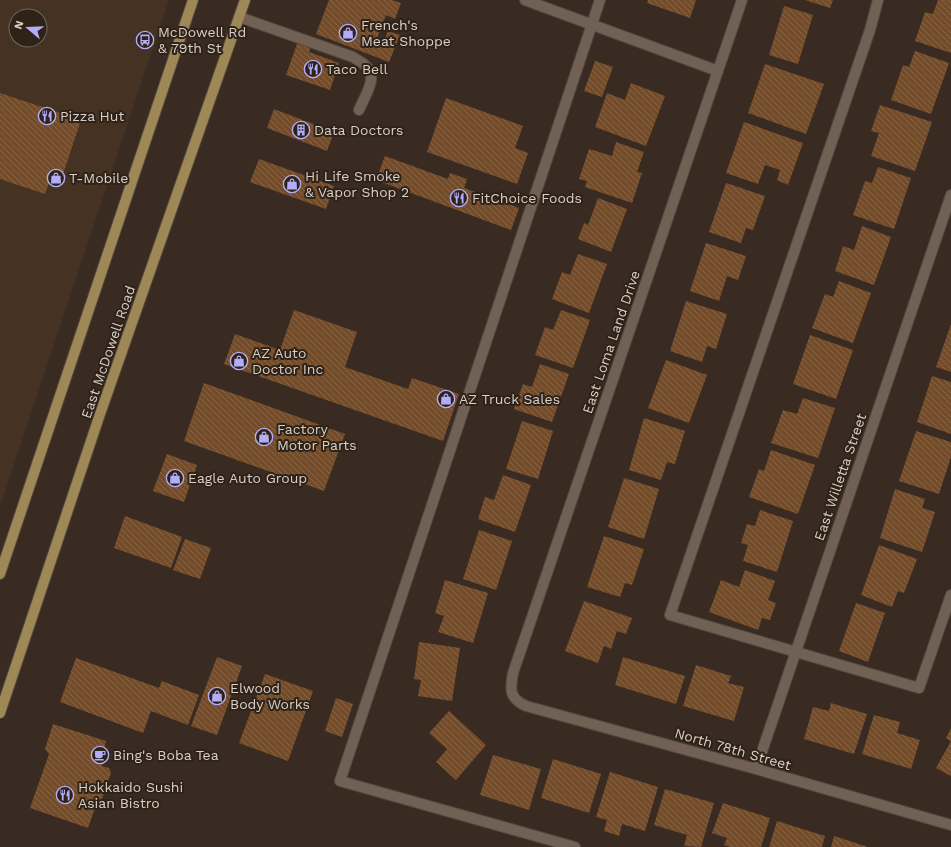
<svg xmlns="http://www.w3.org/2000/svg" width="951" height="847" font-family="'Work Sans',sans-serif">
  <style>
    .built { fill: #453223; fill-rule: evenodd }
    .building { fill: url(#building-back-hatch) }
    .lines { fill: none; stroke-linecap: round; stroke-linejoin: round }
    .minor-casing { stroke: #54483f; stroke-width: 12 }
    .major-casing { stroke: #54483f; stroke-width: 12 }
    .minor { stroke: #716155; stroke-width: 10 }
    .major { stroke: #9e8856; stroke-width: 10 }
    .labels { text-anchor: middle; stroke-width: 4; stroke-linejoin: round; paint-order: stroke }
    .poi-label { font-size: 14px; fill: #d8cfc8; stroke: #2f2217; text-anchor: start }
    .street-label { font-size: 14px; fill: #d8cfc8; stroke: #2f2217 }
  </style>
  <defs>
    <pattern id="building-back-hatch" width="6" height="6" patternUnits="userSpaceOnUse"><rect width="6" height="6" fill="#754c2a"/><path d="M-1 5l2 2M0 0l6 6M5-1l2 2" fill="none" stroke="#886547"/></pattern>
  </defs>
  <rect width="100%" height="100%" fill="#392b21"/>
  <!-- built -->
  <path class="built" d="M0 0H169L0 507ZM16 16H40V40H16Z"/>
  <!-- building -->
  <g class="building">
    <polygon points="329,0 392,0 401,3 395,19 386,15 376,41 383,44 388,31 400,35 389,62 316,34"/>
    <polygon points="648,0 696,0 690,18 647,3"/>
    <polygon points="805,0 833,0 830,8"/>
    <polygon points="938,0 951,0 951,53 915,41 925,12 933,14"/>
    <polygon points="784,6 813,15 798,64 769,55"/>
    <polygon points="298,41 311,46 309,52 339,63 330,90 286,75"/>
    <polygon points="915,51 949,63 931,114 891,100 903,65 909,67"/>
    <polygon points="595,61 613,67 602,97 584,91"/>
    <polygon points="765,64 824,84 806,134 748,113"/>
    <polygon points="631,83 665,96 646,146 595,127 607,93 625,100"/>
    <polygon points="0,93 81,120 59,186 49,183 45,194 0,179"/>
    <polygon points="446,98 523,126 515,148 528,153 517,184 427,152"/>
    <polygon points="880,105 932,122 915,171 871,156 879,133 871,131"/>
    <polygon points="274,109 334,132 327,151 267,128"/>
    <polygon points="744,122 803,143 788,185 777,180 780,170 765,165 758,184 726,173"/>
    <polygon points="616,142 644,152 637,172 642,173 632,203 585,187 587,181 579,179 589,149 612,156"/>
    <polygon points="385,156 448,179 450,173 467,179 464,188 519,208 511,230 376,180"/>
    <polygon points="259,159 334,186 326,209 250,182"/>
    <polygon points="878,167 911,178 894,229 853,215 865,181 872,183"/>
    <polygon points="726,183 765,196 753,230 746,228 741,243 709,232"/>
    <polygon points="598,198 627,209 611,252 578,239 584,223 588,225"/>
    <polygon points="862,226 891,237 874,285 835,271 843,246 854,250"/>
    <polygon points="706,243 746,256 738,280 727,276 719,301 690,291"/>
    <polygon points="578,254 607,264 589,313 552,299 562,272 570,275"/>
    <polygon points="839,281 871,293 853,343 812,328 825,294 833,297"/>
    <polygon points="686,301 727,314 716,349 707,346 702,362 670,351"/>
    <polygon points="294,310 357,332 345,367 408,389 412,378 459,394 443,441 224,364 235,334 280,350"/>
    <polygon points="561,310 590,320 573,368 535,355 545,327 553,330"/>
    <polygon points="951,324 951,372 936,367"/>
    <polygon points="810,335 853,350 836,399 793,384"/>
    <polygon points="666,360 707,375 689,423 648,408"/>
    <polygon points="540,364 569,374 552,422 514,409 523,384 532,387"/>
    <polygon points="932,376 951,382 951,434 917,422"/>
    <polygon points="204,383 345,434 324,491 184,441"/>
    <polygon points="803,398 835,408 818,458 771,443 783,410 797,414"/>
    <polygon points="644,418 685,431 675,464 667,462 661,480 629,470"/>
    <polygon points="522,421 553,431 538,479 506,469"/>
    <polygon points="916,431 951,442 951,457 939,494 899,481"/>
    <polygon points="771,450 815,465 798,514 749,497 759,469 764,471"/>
    <polygon points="167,454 197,465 184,502 153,491"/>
    <polygon points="503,475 531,485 515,532 478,519 485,497 494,500"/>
    <polygon points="624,478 659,489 644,539 608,527"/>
    <polygon points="895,489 925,499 922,508 935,512 922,552 880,538"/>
    <polygon points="760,510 793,521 777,572 743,561 748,545 741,543 747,524 755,526"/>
    <polygon points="125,516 182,537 171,568 114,548"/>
    <polygon points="479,530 512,541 496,590 463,579"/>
    <polygon points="604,536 644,549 632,585 625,583 620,597 587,587"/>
    <polygon points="185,539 211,548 200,579 173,570"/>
    <polygon points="879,545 917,559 904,593 898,591 892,607 861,595"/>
    <polygon points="745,570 775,581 768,600 776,603 770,620 762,618 758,630 709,612 721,580 739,587"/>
    <polygon points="445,580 488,593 473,643 438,632 444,616 435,613"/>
    <polygon points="584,601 632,618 626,634 617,631 611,649 604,646 598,663 565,651"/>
    <polygon points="856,603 885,613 868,662 839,651"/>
    <polygon points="419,642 460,648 452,701 418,696 421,680 414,679"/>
    <polygon points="217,657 242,666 217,735 191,726"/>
    <polygon points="623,657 685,676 676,704 615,685"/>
    <polygon points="76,658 159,688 162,681 199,695 188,725 151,711 143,733 60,702"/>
    <polygon points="696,665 731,676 728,683 744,687 734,721 683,706"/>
    <polygon points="265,674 313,691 288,761 239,743"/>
    <polygon points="336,698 353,704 342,737 325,731"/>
    <polygon points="831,703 867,714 854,754 804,739 813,707 829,711"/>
    <polygon points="449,711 486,745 456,780 436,762 447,749 429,733"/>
    <polygon points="874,715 900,722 897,733 920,740 911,769 862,754"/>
    <polygon points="53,724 106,741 104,749 108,750 102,766 109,768 111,773 99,807 95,808 88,828 30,808 49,754 45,749"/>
    <polygon points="951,728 951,776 936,768 951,741 946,738"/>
    <polygon points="493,755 541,769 529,810 480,795"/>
    <polygon points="553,759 601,774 589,813 541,798"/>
    <polygon points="610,772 658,787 645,831 622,824 619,836 604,831 607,820 596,817"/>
    <polygon points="665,789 714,803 701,847 684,846 687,835 654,825"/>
    <polygon points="723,803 770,818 761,847 730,847 724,845 727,838 712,833"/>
    <polygon points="777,821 825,836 822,847 769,847"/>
    <polygon points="834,836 868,847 831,847"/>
  </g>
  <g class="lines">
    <defs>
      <g id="minor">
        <polyline points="525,0 718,71"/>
        <path d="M742 0 513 673C510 690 509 698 526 706L756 769 951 825"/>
        <polyline points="878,0 870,30 670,615 919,688 951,595"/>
        <path d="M239 17 353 57C357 60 362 62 366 66 379 77 364 97 359 110"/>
        <polyline points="756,769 951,195"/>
        <polyline points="575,847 340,781 600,0"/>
      </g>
      <g id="major">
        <polyline points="0,574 193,0"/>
        <polyline points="0,713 99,417 245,0"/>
      </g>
    </defs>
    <!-- minor casing -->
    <use href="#minor" class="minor-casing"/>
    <!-- major casing -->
    <use href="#major" class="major-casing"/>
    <!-- minor -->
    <use href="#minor" class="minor"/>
    <!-- major -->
    <use href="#major" class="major"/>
  </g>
  <!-- icons -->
  <defs>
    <symbol id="shop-ring" viewBox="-11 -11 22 22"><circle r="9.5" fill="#2f2217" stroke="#b2adf9" stroke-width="1.5"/><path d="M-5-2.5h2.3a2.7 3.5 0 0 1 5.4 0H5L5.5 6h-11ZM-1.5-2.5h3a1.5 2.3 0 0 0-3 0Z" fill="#b2adf9"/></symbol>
    <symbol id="bus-ring" viewBox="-11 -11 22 22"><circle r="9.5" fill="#2f2217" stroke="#b2adf9" stroke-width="1.5"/><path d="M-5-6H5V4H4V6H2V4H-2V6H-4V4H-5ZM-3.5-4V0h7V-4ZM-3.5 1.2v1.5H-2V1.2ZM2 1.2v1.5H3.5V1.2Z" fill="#b2adf9"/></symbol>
    <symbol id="restaurant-ring" viewBox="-11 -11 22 22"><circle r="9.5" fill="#2f2217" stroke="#b2adf9" stroke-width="1.5"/><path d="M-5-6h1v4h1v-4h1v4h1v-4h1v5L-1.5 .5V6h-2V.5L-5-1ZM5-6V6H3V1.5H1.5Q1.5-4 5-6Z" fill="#b2adf9"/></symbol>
    <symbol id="building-ring" viewBox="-11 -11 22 22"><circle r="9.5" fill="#2f2217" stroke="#b2adf9" stroke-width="1.5"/><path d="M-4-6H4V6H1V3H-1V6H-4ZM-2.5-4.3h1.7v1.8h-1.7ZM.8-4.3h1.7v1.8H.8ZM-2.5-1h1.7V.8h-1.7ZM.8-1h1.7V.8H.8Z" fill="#b2adf9"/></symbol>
    <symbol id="cafe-ring" viewBox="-11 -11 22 22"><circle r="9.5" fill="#2f2217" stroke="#b2adf9" stroke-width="1.5"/><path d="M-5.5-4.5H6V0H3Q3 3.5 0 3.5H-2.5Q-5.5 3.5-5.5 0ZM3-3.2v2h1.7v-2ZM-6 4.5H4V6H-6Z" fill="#b2adf9"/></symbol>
  </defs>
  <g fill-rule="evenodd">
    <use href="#shop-ring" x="338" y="23" width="20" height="20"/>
    <use href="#bus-ring" x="135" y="30" width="20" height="20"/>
    <use href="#restaurant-ring" x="303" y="59" width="20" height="20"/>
    <use href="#restaurant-ring" x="37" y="106" width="20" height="20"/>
    <use href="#building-ring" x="291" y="120" width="20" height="20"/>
    <use href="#shop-ring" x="46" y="168" width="20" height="20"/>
    <use href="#shop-ring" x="282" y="174" width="20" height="20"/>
    <use href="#restaurant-ring" x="449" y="188" width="20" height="20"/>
    <use href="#shop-ring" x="229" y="351" width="20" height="20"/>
    <use href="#shop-ring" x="436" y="389" width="20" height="20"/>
    <use href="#shop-ring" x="254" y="427" width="20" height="20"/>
    <use href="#shop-ring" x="165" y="468" width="20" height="20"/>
    <use href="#shop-ring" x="207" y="686" width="20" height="20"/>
    <use href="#cafe-ring" x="90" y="745" width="20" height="20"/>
    <use href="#restaurant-ring" x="55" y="785" width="20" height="20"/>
  </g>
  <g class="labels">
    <!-- poi labels -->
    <g class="poi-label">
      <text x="361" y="30">French's<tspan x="361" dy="16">Meat Shoppe</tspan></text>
      <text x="158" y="37">McDowell Rd<tspan x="158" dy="16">&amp; 79th St</tspan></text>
      <text x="326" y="74">Taco Bell</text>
      <text x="60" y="121">Pizza Hut</text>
      <text x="314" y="135">Data Doctors</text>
      <text x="305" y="181">Hi Life Smoke<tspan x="305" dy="16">&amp; Vapor Shop 2</tspan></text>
      <text x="69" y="183">T-Mobile</text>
      <text x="472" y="203">FitChoice Foods</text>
      <text x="252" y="358">AZ Auto<tspan x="252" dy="16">Doctor Inc</tspan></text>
      <text x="459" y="404">AZ Truck Sales</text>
      <text x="277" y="434">Factory<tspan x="277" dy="16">Motor Parts</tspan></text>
      <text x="188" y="483">Eagle Auto Group</text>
      <text x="230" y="693">Elwood<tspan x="230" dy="16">Body Works</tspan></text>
      <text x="113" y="760">Bing's Boba Tea</text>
      <text x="78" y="792">Hokkaido Sushi<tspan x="78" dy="16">Asian Bistro</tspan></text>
    </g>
    <!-- street labels -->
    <g class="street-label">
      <text transform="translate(611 342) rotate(-71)" y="5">East Loma Land Drive</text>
      <text transform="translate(108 352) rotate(-71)" y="5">East McDowell Road</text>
      <text transform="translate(840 477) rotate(-71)" y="5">East Willetta Street</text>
      <text transform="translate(733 749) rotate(16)" y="5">North 78th Street</text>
    </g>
  </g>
  <!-- north arrow -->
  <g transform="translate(28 28) rotate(289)"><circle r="19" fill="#2f2217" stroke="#73675e"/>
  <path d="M0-3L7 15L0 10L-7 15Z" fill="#b2adf9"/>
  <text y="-6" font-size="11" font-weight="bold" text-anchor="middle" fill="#d8cfc8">N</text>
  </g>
</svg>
